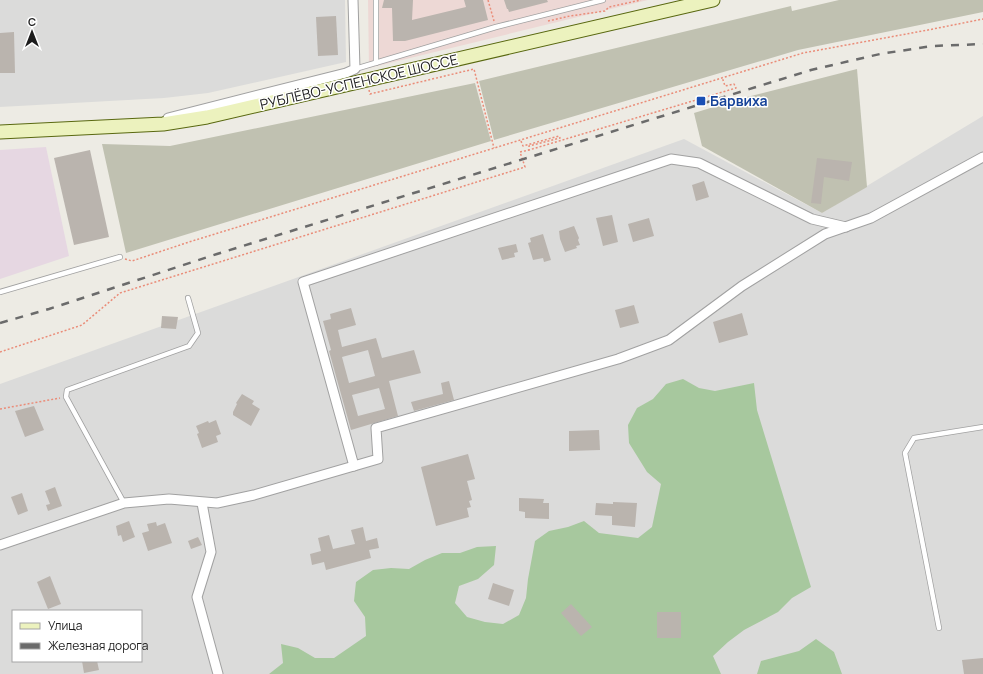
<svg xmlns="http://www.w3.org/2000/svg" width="983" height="674" font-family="Manrope,sans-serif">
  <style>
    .residential { fill: #dbdbda; fill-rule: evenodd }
    .commercial { fill: #edd8d5 }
    .industrial { fill: #e6d7e2 }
    .construction { fill: #c0c1b1 }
    .forest { fill: #a7c89e }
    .building { fill: #bab4ae; fill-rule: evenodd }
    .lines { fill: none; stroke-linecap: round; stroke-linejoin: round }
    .lane-casing { stroke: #a1a1a1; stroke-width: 6 }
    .street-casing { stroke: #a1a1a1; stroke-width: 11 }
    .secondary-casing { stroke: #596810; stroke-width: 15 }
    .path { stroke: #ea8c78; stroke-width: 1.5; stroke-dasharray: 2 2; stroke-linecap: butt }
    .lane { stroke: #fff; stroke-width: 4.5 }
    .street { stroke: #fff; stroke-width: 9 }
    .secondary { stroke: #ecf2be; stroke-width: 13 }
    .rail { stroke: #6b6b6b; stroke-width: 2.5; stroke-dasharray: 8 8; stroke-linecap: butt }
    .transit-dot { fill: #1a4fb4; stroke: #fff; stroke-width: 1.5 }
    .labels { text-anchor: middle; stroke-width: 3; stroke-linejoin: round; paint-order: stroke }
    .street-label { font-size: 14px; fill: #1d1d1d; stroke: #fff }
    .transit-label { font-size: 14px; font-weight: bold; fill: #164399; stroke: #fff; text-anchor: start }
  </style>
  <rect width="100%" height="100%" fill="#edebe4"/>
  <!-- residential -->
  <g class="residential">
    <polygon points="0,0 345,0 346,62 208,93 164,98 0,107"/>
    <path d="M983 116V674H0V384L684 139 822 213ZM13 611H141V661H13Z"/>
  </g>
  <!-- commercial -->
  <polygon class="commercial" points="368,0 648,0 369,68"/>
  <!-- industrial -->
  <polygon class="industrial" points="46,147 69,256 0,279 0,150"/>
  <!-- construction -->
  <g class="construction">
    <polygon points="839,0 983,0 983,12 798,50 494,140 479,81 791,6 792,11"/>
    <polygon points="857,69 867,187 822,213 702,146 694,113 743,98"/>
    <polygon points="475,83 491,141 126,253 102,144 170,146"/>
  </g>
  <!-- forest -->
  <g class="forest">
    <polygon points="683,379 699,388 715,391 754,383 757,410 811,587 792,598 778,612 744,630 728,642 713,656 721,674 263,674 269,674 283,663 281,644 298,648 315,658 334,658 366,636 365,617 354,601 356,582 373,570 391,568 409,569 425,560 442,553 460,553 477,547 496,546 494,565 478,579 459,586 455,603 467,617 485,622 503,624 519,615 526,598 528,579 535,541 549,531 568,527 584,521 599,533 638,538 652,527 661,484 647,472 629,443 628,425 637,408 653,399 666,384"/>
    <polygon points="816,639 834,652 842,674 757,674 761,661 799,651"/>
  </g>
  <!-- building -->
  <g class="building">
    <polygon points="384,0 413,0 412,20 466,7 464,0 483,0 488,20 405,41 393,41 392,8 382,8"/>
    <polygon points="504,0 547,0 548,2 509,12 508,9 507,9"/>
    <polygon points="336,16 338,55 318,56 316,17"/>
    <polygon points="14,32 15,73 0,73 0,33"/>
    <polygon points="90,150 109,237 74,245 54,158"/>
    <polygon points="817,158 852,162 849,181 824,177 821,204 811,203"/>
    <polygon points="704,181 709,197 696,201 692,185"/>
    <polygon points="612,215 618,242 603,246 596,218"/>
    <polygon points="649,218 654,236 633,242 628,224"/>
    <polygon points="574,226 579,238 578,240 580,245 576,246 577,248 565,252 560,239 559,231"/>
    <polygon points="543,234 551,260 544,262 543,258 533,260 528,243 531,242 530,238"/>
    <polygon points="516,244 518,252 514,253 515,257 502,260 498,248"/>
    <polygon points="634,305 639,323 620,328 615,310"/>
    <path d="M351 308 356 325 338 330 342 347 376 338 382 358 414 350 421 373 389 381 398 416 351 430 329 351 331 350 323 321 331 319 330 314ZM368 350 375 376 349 383 342 357ZM379 388 385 409 358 416 352 395Z"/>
    <polygon points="742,313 748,335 719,343 713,322"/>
    <polygon points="162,316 178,317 176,329 161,328"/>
    <polygon points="449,381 454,400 414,411 411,402 443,394 441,383"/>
    <polygon points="242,394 254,401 252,404 260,409 251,426 233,415 233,412 237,404 236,403"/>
    <polygon points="34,406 44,430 25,437 15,411"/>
    <polygon points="216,420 221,434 216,436 218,442 202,448 197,434 199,433 196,426 208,421 209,423"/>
    <polygon points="599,430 600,450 569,451 569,431"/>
    <polygon points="468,454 475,479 467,481 472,500 469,501 471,507 467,508 469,517 436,526 421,467"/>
    <polygon points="55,487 62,506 48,511 46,505 50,504 45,491"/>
    <polygon points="22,493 28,511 18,515 11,497"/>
    <polygon points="519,498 544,499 543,503 549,503 549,519 525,518 525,512 519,511"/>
    <polygon points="613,502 637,503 635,527 612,525 612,516 595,515 596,503 613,504"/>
    <polygon points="129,521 135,537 123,542 121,535 118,536 116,526"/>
    <polygon points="156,522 157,526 165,523 172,543 148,551 142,533 149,531 147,524"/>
    <polygon points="363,527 366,541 377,538 379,548 369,550 371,558 326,570 324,562 312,565 310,554 321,551 318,538 329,535 333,549 355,544 351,530"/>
    <polygon points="198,537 202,545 191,549 188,541"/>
    <polygon points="50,576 61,604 48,609 37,582"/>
    <polygon points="493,583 514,590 509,606 488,599"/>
    <polygon points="571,604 592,627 581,636 561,613"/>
    <rect x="657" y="612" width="24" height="26"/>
    <polygon points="983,658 983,674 964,674 962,660"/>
    <polygon points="82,661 97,661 99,670 84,673"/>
  </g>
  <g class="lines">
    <defs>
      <g id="lane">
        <polyline points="376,63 376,0"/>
        <polyline points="355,69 496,27 603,0"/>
        <polyline points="0,292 120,257"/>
        <polyline points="124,503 66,397 67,390 189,346 198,333 188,298"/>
        <polyline points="939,628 905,453 914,438 983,427"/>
      </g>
      <g id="street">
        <polyline points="168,118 346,73 355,69 353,0"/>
        <polyline points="354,466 303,282 671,159 699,163 812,219 846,227"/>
        <polyline points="202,503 211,552 197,597 218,674"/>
        <polyline points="0,545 124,503 169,499 217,503 254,495 378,459 376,428 618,359 669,340 742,286 825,234 871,218 983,157"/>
      </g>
      <polyline id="secondary" points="0,132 163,124 207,117 713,0"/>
    </defs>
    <!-- lane casing -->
    <use href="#lane" class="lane-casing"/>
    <!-- street casing -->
    <use href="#street" class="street-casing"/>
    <!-- secondary casing -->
    <use href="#secondary" class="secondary-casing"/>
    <!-- path -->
    <g class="path">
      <polyline points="488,0 494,21"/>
      <polyline points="548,21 570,16 605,11 609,7 641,0"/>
      <polyline points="369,90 370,94 474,69 494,148"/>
      <polyline points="521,141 523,146 559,136 560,138 529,146 529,150 736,88 734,84 725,86 722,77"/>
      <polyline points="125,259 132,261 189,242 803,53 928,30 983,19"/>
      <polyline points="0,352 82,325 120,293 525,167 520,152 529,150"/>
      <polyline points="0,409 60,398"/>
    </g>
    <!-- lane -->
    <use href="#lane" class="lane"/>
    <!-- street -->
    <use href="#street" class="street"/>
    <!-- secondary -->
    <use href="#secondary" class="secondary"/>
    <!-- rail -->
    <polyline class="rail" points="0,323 49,309 217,254 811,70 880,54 932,46 983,44"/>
  </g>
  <!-- markers -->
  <rect class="transit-dot" x="696" y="96" width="10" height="10" rx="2"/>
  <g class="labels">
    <!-- street labels -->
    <g class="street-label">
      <text transform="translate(359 82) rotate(-13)" y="5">РУБЛЁВО-УСПЕНСКОЕ ШОССЕ</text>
    </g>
    <!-- transit labels -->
    <g class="transit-label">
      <text x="710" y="106">Барвиха</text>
    </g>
  </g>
  <!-- legend -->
  <rect x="12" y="610" width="130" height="52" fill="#ffffff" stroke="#a5a5a5"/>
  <rect x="20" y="623" width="20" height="6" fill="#ecf2be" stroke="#a5a5a5"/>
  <text x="48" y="630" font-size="12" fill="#1d1d1d">Улица</text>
  <rect x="20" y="643" width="20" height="6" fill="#6b6b6b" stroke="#a5a5a5"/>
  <text x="48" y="650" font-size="12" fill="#1d1d1d">Железная дорога</text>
  <!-- north arrow -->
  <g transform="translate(32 32)" stroke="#ffffff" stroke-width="3" paint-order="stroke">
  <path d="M0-3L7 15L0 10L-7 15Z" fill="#1d1d1d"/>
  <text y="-6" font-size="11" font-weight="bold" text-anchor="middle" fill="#1d1d1d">С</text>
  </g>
</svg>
